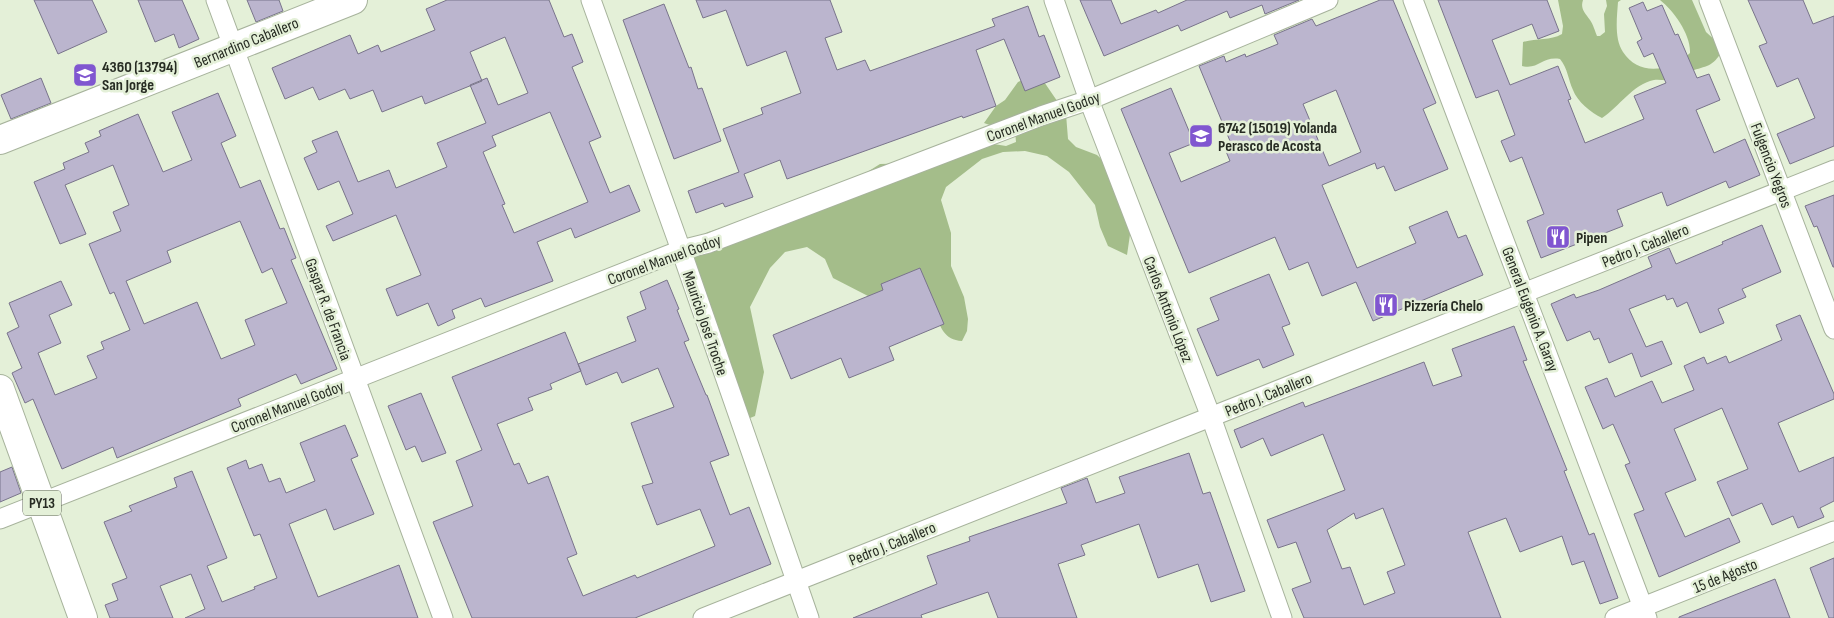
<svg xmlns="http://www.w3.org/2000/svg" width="1834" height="618" font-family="'Sofia Sans Condensed',sans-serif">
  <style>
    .forest { fill: #a4bd8a }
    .building { fill: #bbb5ce; stroke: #79748b; fill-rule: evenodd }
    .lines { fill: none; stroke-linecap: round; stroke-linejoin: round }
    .street-casing { stroke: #a7b39c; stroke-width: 21 }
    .highway-casing { stroke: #a7b39c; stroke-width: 30 }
    .street { stroke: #fff; stroke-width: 19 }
    .highway { stroke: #fff; stroke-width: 28 }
    .labels { text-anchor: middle; stroke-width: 5; stroke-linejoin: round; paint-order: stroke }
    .shield { fill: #e4f0d8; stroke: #606759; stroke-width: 1 }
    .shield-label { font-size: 15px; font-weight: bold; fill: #272c23 }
    .street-label { font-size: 16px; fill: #272c23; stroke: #e4f0d8 }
    .poi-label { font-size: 16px; font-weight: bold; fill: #272c23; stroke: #e4f0d8; text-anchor: start }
  </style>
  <rect width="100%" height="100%" fill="#e4f0d8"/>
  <!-- forest -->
  <g class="forest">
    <path d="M1558 0H1583C1580 9 1585 13 1590 20 1593 24 1595 31 1597 36H1600L1605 32 1604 14 1607 6 1606 0H1621L1618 2C1617 17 1614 39 1623 52 1639 77 1671 71 1690 53 1691 35 1674 11 1660 0H1692L1706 32 1718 43 1722 51C1713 67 1706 66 1691 71 1684 74 1677 79 1670 80 1665 81 1659 79 1654 80 1632 85 1620 106 1602 118 1591 113 1577 101 1573 90 1568 79 1568 69 1560 59 1542 56 1539 70 1522 66L1523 42C1536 38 1550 41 1562 34L1563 26Z"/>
    <path d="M1038 73 1066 114 1068 139 1076 147 1097 155 1113 170 1133 214 1127 255 1108 246 1100 227 1095 205 1069 172 1047 156 1025 151 1003 152 982 159 946 187 941 200 951 233V266L964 297 968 319 967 331 962 341C944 340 941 327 934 313L868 296 833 278 825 259 807 247 785 252 770 268 750 307 764 372 755 416 745 420 692 258 699 237 708 232 834 193 880 164 914 163 963 139 1006 146 1016 142 1015 130H1004L984 123 996 106 1005 100 1018 82Z"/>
  </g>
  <!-- building -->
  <g class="building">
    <polygon points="34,0 92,0 107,32 58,54"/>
    <polygon points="138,0 182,0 199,39 179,48 174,34 155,42"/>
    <polygon points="247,0 279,0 283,11 256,22"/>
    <path d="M447 0H549L564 37 572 34 583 62 572 67 601 137 589 142 610 193 629 185 640 211 575 238 571 228 537 242 553 281 485 307 481 298 452 310 455 318 438 326 428 303 397 316 386 289 421 275 396 215 333 241 326 226 353 214 339 181 318 190 304 158 317 152 312 141 337 131 358 182 389 170 396 188 447 167 437 143 486 123 470 85 487 78 498 105 528 93 505 37 470 52 482 81 425 104 422 96 382 112 373 90 350 99 345 89 319 100 313 87 285 99 272 68 350 35 358 54 378 45 381 52 435 30 426 9ZM550 112 588 202 514 233 502 205 505 204 483 152 496 146 492 136Z"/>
    <polygon points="696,0 830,0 842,32 825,38 837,70 865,60 870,71 995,26 992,19 1028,6 1039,37 1044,35 1060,77 1025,91 1004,39 976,50 996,106 963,118 962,116 787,179 780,160 744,174 753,197 725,207 723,203 696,213 688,191 739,172 723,129 763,114 761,108 801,93 786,51 747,66 726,10 703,18"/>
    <polygon points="1080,0 1111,0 1121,24 1156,10 1158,13 1187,0 1299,0 1265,14 1262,5 1230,18 1227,11 1181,31 1178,25 1104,56"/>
    <path d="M1380 0H1393L1436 103 1423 109 1448 169 1395 191 1384 166 1377 169 1375 163 1322 185 1357 268 1416 243 1409 227 1447 211 1458 238 1466 235 1483 275 1373 321 1356 282 1322 296 1308 262 1289 270 1275 237 1189 273 1121 109 1171 88 1194 143 1169 153 1181 182 1230 161 1223 144 1230 141 1199 66 1224 56 1226 62 1245 54 1246 57 1278 44 1274 35 1312 19 1316 26ZM1336 90 1361 152 1329 166 1303 104Z"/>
    <polygon points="1438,0 1547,0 1559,31 1538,39 1532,24 1492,40 1510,85 1558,66 1571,99 1568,100 1585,143 1644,119 1634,96 1666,83 1653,53 1644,57 1637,42 1642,39 1629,8 1643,2 1647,11 1662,5 1675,35 1678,34 1697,78 1709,74 1720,100 1696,110 1714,153 1745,139 1760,175 1729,188 1726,181 1667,206 1662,192 1617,210 1623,226 1541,258 1527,221 1544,214 1522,157 1510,162 1501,141 1515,135 1498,90 1476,98"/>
    <polygon points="1748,0 1803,0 1813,24 1834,16 1834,146 1790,164 1777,134 1815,118 1798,78 1777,87 1759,46 1767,43"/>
    <polygon points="664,4 689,68 691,67 698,89 702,88 721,141 674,159 623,20"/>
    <polygon points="41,78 51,103 11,119 1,95"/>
    <path d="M218 93 236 136 221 143 240 188 260 180 280 229 284 228 296 258 291 260 337 369 301 384 296 374 238 399 241 406 117 458 113 447 62 469 33 399 25 403 12 373 22 368 7 333 19 327 9 303 61 281 72 305 49 315 61 343 38 353 55 395 97 378 87 356 104 349 101 342 130 330 114 292 110 294 89 244 121 231 113 212 129 205 113 165 65 185 86 234 60 244 34 182 65 169 63 163 89 152 85 143 101 136 99 131 138 114 163 172 192 160 172 112ZM240 221 262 273 272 268 287 303 245 320 255 345 221 359 197 302 144 324 126 281 171 262 167 251Z"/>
    <polygon points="1834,195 1834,267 1833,267 1817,226 1814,227 1805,206"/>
    <polygon points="1762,225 1781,272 1742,289 1746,297 1718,309 1724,323 1700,333 1687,302 1677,307 1673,298 1667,300 1665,295 1629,309 1646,347 1662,341 1672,364 1641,377 1632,353 1609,363 1599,338 1594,340 1590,331 1567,341 1551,304 1574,294 1576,298 1599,290 1652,267 1648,257 1669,248 1676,264 1723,244 1722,242"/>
    <polygon points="920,268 944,324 889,347 894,360 849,378 841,358 791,379 773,335 883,290 881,284"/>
    <polygon points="1269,274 1290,324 1282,327 1294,355 1263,368 1259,359 1217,376 1197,329 1219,320 1210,298"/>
    <polygon points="667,280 679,309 677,310 689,340 684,342 706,395 707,395 729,455 710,462 730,515 749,507 771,564 635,618 472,618 433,522 473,506 456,461 482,450 452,377 565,332 581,371 550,384 552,389 528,398 533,410 497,424 514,465 519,463 528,484 548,476 577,554 567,558 583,596 635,575 637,578 715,546 700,509 657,525 642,486 653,483 631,423 674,407 658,368 622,383 617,372 586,385 578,364 636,341 627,317 646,309 640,292"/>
    <polygon points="1800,315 1834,394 1834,399 1778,423 1799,472 1834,457 1834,501 1820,508 1824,517 1798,528 1793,516 1772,525 1762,503 1732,516 1717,482 1748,469 1722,408 1674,429 1696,480 1665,493 1685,537 1729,518 1740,542 1659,577 1634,514 1644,510 1625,465 1630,463 1613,424 1603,429 1585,387 1607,378 1615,397 1652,381 1662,403 1694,390 1684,366 1704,357 1707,364 1726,356 1729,363 1782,340 1776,325"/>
    <path d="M1514 326 1527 360 1523 361 1567 470 1564 471 1589 535 1594 533 1618 598 1600 604 1584 561 1572 565 1562 536 1520 552 1506 518 1468 532 1501 618H1304L1292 589 1311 582 1296 542 1278 548 1267 520 1345 490 1323 434 1271 456 1263 438 1241 448 1234 430 1303 402 1305 407 1424 362 1433 386 1462 376 1452 349ZM1383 508 1405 565 1387 572 1395 593 1364 605 1350 567 1342 569 1327 530 1354 513 1356 519Z"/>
    <polygon points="421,393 446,453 422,462 415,446 406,450 388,406"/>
    <polygon points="345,425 358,456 351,459 374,514 334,530 326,509 289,524 318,597 399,565 418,618 185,618 205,609 191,574 160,586 173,618 110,618 105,605 118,600 112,584 127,578 104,522 132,511 129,506 177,487 174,478 192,471 227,558 207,566 222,602 255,589 254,587 277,578 260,534 254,536 227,468 246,460 249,469 262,464 269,482 280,478 286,493 315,481 300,443"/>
    <polygon points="1189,453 1203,494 1210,492 1245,591 1211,602 1198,564 1158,578 1139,524 1081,545 1085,555 1058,564 1077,618 998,618 988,592 921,615 922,618 853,618 937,584 927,556 970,541 969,537 1067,503 1061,488 1087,478 1096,503 1125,493 1119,477"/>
    <polygon points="12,467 21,493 0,502 0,472"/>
    <polygon points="1834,558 1834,618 1829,618 1810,568"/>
    <polygon points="1775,579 1790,618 1679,618 1679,617"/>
  </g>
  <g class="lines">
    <defs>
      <g id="street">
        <polyline points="216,0 443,618"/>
        <polyline points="591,0 681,250 809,618"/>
        <polyline points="1054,0 1089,100 1211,417 1282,618"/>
        <polyline points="1413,0 1647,618"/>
        <polyline points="1709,0 1834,329"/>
        <polyline points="0,519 681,250 709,243 1041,116 1089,100 1328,0"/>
        <polyline points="703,618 1834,170"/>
        <polyline points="1615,618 1834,531"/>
      </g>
      <g id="highway">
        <polyline points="0,140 353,0"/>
        <polyline points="0,389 83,618"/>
      </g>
    </defs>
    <!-- street casing -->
    <use href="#street" class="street-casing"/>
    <!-- highway casing -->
    <use href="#highway" class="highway-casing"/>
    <!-- street -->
    <use href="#street" class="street"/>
    <!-- highway -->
    <use href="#highway" class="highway"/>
  </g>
  <!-- icons -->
  <defs>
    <symbol id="school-square" viewBox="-11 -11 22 22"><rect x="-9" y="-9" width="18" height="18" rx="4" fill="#8056d0" stroke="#e4f0d8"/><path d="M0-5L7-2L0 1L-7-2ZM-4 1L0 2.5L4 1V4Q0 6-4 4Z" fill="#fff"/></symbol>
    <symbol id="restaurant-square" viewBox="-11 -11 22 22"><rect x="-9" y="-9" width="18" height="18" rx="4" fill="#8056d0" stroke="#e4f0d8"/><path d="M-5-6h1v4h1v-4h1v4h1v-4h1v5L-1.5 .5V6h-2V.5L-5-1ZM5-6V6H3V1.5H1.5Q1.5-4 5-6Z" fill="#fff"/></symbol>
  </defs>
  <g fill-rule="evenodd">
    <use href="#school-square" x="71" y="61" width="28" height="28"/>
    <use href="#school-square" x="1187" y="122" width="28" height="28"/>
    <use href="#restaurant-square" x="1544" y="223" width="28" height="28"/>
    <use href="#restaurant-square" x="1372" y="291" width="28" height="28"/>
  </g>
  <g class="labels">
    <!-- shield labels -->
    <rect class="shield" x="23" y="490.5" width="38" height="25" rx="4"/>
    <g class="shield-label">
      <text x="42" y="508">PY13</text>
    </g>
    <!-- street labels -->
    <g class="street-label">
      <text transform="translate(246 42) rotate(-22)" y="6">Bernardino Caballero</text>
      <text transform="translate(1043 116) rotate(-20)" y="6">Coronel Manuel Godoy</text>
      <text transform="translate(1772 165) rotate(69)" y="6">Fulgencio Yegros</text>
      <text transform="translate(1645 245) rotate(-22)" y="6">Pedro J. Caballero</text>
      <text transform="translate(664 259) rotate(-20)" y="6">Coronel Manuel Godoy</text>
      <text transform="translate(329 309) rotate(70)" y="6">Gaspar R. de Francia</text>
      <text transform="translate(1169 309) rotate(69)" y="6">Carlos Antonio López</text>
      <text transform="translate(1531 309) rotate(69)" y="6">General Eugenio A. Garay</text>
      <text transform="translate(706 323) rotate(71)" y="6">Mauricio José Troche</text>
      <text transform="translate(1268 394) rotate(-22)" y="6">Pedro J. Caballero</text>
      <text transform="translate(287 406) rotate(-21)" y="6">Coronel Manuel Godoy</text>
      <text transform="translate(892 543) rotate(-22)" y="6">Pedro J. Caballero</text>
      <text transform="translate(1725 575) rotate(-22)" y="6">15 de Agosto</text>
    </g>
    <!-- poi labels -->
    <g class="poi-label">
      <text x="102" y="72">4360 (13794)<tspan x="102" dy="18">San Jorge</tspan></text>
      <text x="1218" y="133">6742 (15019) Yolanda<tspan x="1218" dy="18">Perasco de Acosta</tspan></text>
      <text x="1576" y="243">Pipen</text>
      <text x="1404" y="311">Pizzería Chelo</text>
    </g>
  </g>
</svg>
